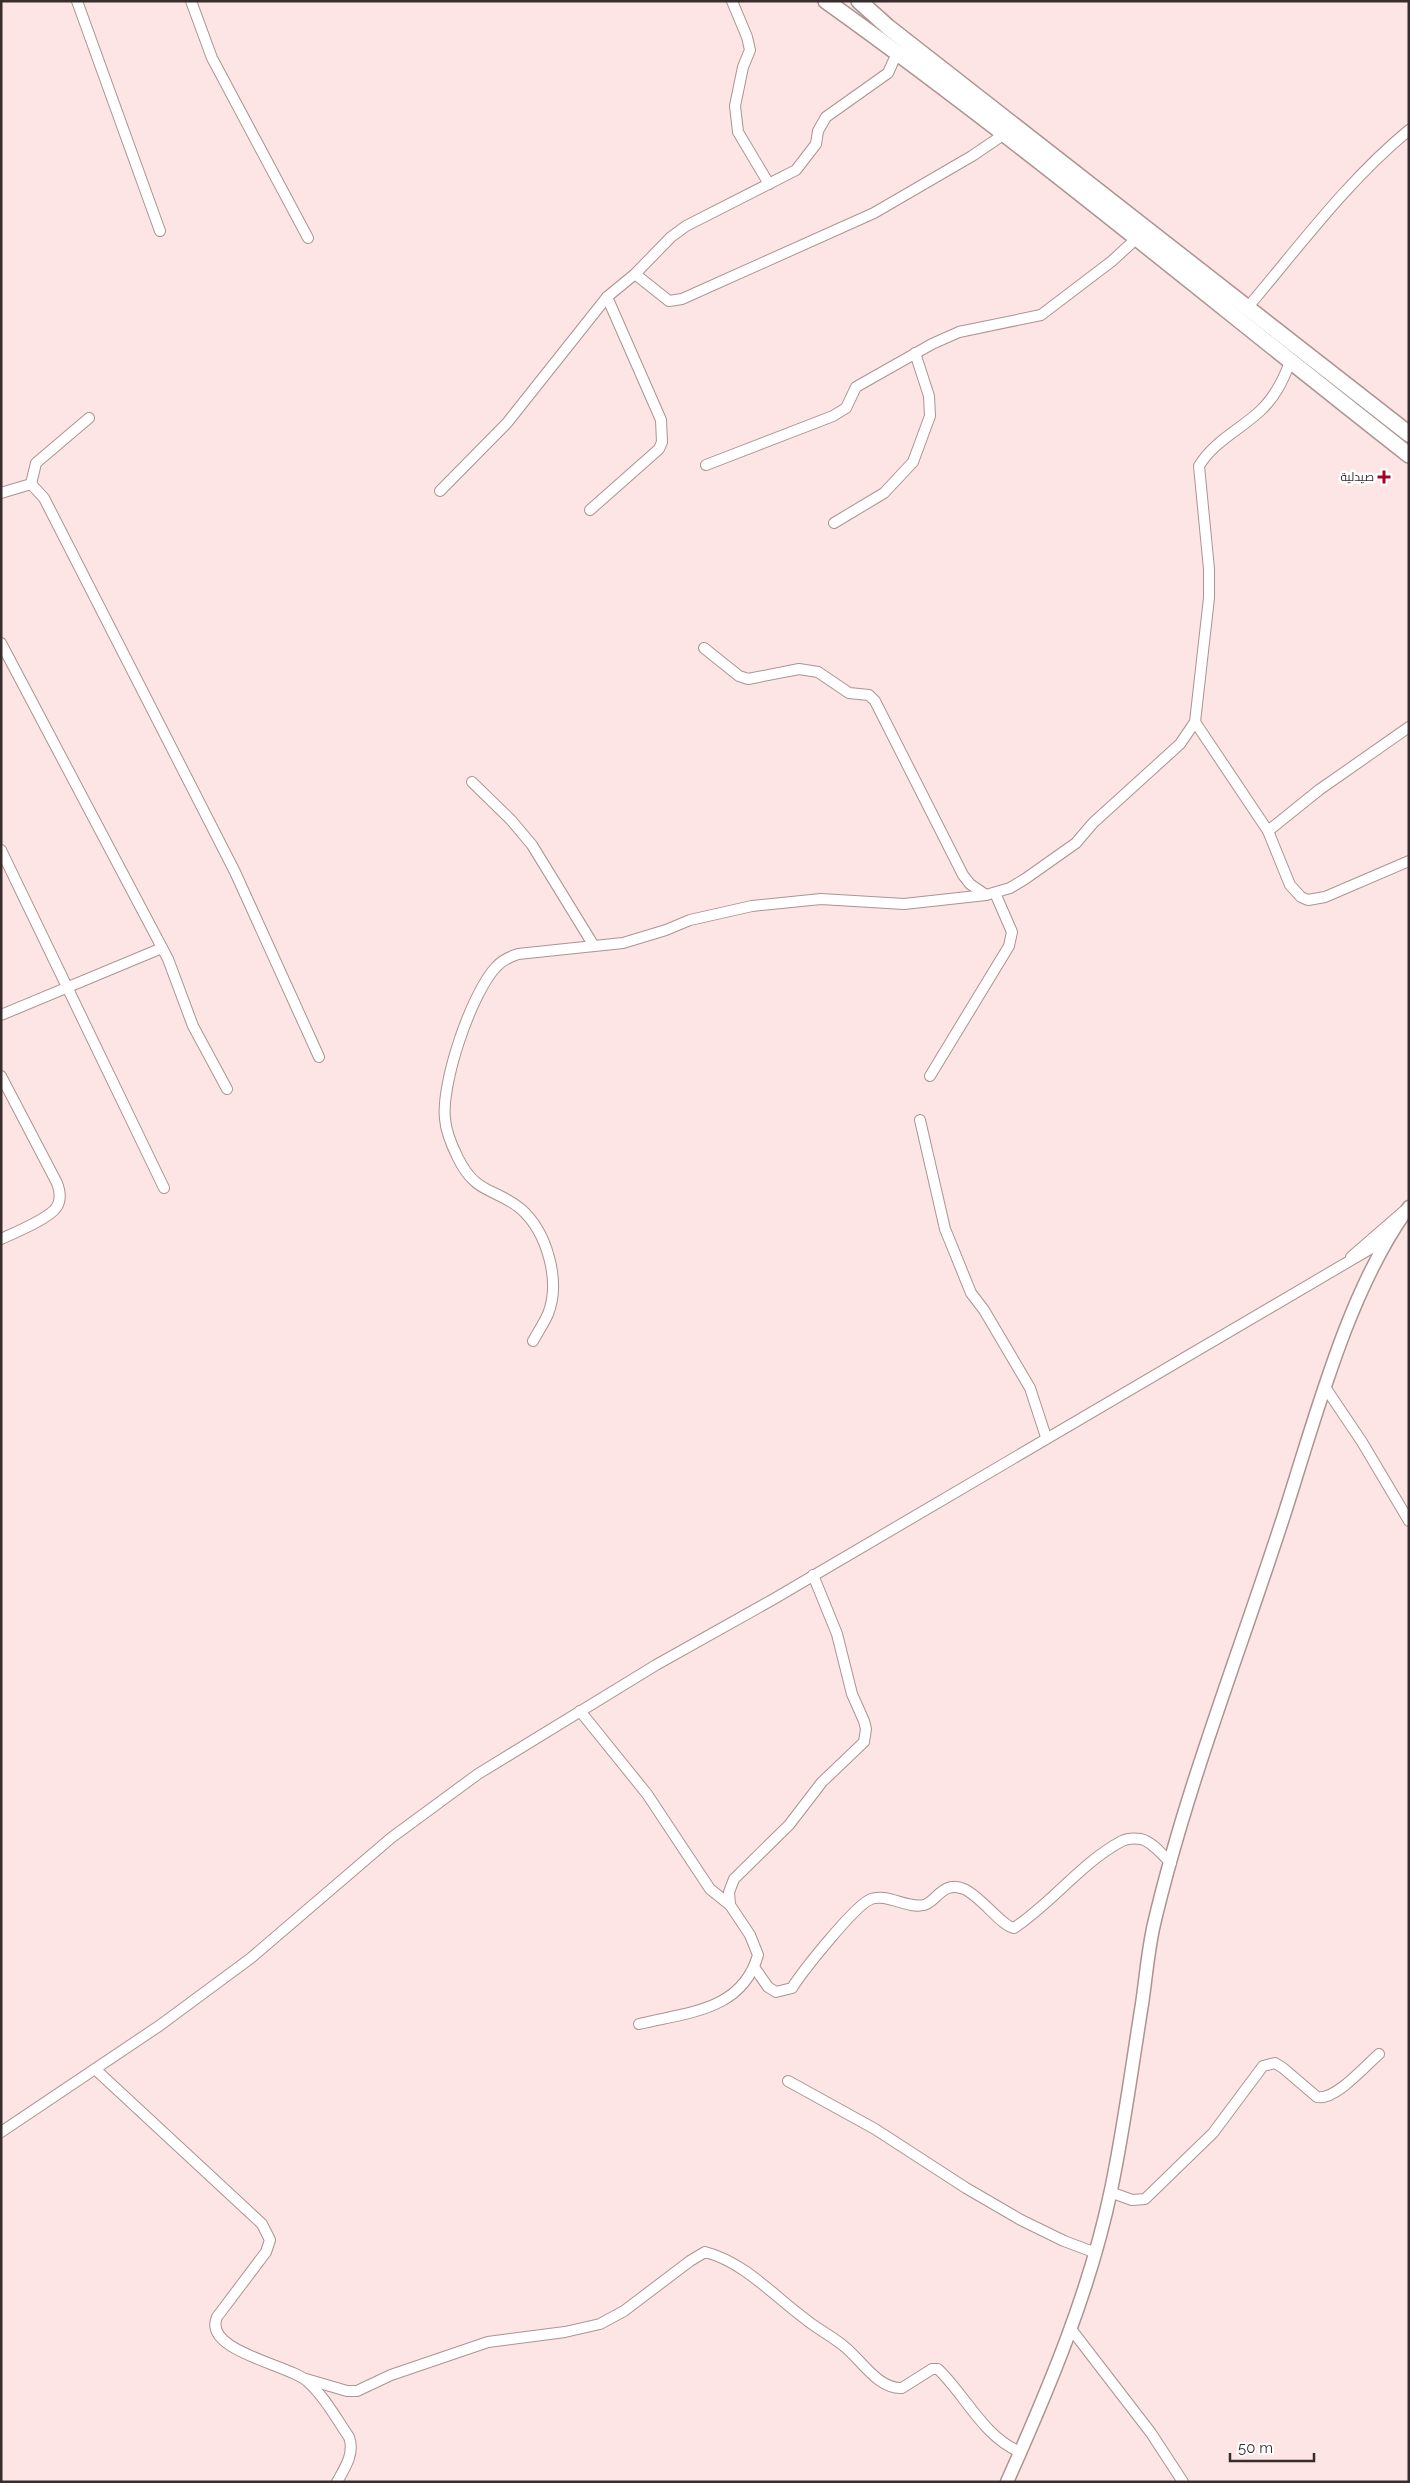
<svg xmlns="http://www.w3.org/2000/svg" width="1410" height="2483" font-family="Raleway,Cairo,sans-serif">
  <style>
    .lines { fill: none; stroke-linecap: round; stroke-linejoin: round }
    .minor-casing { stroke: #ad9392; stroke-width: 12 }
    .tertiary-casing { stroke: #ad9392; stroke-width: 15 }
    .primary-casing { stroke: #ad9392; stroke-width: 18 }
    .minor { stroke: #fff; stroke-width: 10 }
    .tertiary { stroke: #fff; stroke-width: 12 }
    .primary { stroke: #fff; stroke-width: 15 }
    .poi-dot { fill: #a20327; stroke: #fff; stroke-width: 2 }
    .labels { text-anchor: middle; stroke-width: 5; stroke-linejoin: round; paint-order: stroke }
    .poi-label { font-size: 12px; fill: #382d2d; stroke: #fff; text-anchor: end }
  </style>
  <rect width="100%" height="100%" fill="#fce5e4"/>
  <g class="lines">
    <defs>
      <g id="minor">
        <polyline points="77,1 160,231"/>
        <polyline points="191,1 212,58 308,238"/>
        <polyline points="732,1 747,37 750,50 743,67 735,106 738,132 769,184"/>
        <polyline points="635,274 669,301 682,299 874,213 972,156 1003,135"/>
        <path d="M1247 308C1299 247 1347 181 1409 130"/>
        <polyline points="706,465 833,416 846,408 856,387 932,344 959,332 1041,315 1112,261 1137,238"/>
        <polyline points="31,484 44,498 235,872 319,1057"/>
        <polyline points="440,491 507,423 607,297 635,274 671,237 686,226 796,170 816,144 818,131 826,117 888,73 897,53"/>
        <polyline points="1,493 31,484 36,463 89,418"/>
        <polyline points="590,510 659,449 662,442 661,420 607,297"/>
        <polyline points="834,523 884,493 913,462 930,416 929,396 915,353"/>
        <polyline points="1,643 168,959 193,1026 227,1089"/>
        <polyline points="704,648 739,676 748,679 799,669 818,672 849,693 869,695 875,701 963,875 970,884 986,895"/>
        <polyline points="1195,722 1268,831 1290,885 1301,897 1308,900 1325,897 1409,861"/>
        <polyline points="472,782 511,820 532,845 594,946"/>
        <polyline points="1268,831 1319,790 1409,727"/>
        <polyline points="1,850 164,1188"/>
        <polyline points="1,1015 162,948"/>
        <path d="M1 1076 57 1183C60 1191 62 1200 56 1208 48 1219 14 1233 1 1239"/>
        <polyline points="930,1076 1009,946 1012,932 995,893"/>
        <polyline points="920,1120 945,1229 954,1251 971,1293 984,1310 1030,1388 1046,1437"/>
        <polyline points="1351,1257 1404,1211"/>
        <path d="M533 1341C538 1332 544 1323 548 1314 561 1281 547 1232 521 1209 496 1188 476 1195 458 1158 452 1146 446 1133 445 1119 441 1083 471 994 496 967 502 960 509 957 518 954L623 943 666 930 690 920 752 906 821 899 904 904 986 895 1010 888 1025 879 1076 843 1093 823 1180 744 1195 722 1209 598V569L1199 466C1213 442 1241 429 1260 411 1275 397 1283 381 1290 362"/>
        <polyline points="1325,1387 1362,1442 1409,1521"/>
        <path d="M580 1711 647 1794 710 1889 730 1905 750 1935 758 1955C742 2011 688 2012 639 2024"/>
        <polyline points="730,1905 729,1892 734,1879 789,1825 822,1782 864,1742 866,1729 864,1721 852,1694 837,1634 813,1575"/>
        <path d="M754 1967 768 1987 776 1992 792 1988C802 1972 855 1905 871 1899 887 1893 907 1909 924 1905 936 1902 943 1880 964 1889 982 1897 1001 1926 1014 1928 1052 1903 1082 1862 1122 1841 1128 1838 1135 1838 1141 1839 1153 1842 1162 1855 1171 1863"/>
        <path d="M95 2069 247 2210 262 2224 270 2240 266 2252 217 2317C202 2351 290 2365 307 2381 324 2396 336 2418 349 2437 355 2453 345 2468 337 2482"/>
        <polyline points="788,2081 875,2129 966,2188 1021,2220 1064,2241 1096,2253"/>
        <polyline points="1,2132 159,2026 251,1958 391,1838 478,1774 656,1665 772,1600 1387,1239"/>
        <path d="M1110 2192 1132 2200 1145 2199 1213 2133 1263 2066 1275 2063 1283 2068 1317 2097C1335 2101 1365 2066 1379 2054"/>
        <polyline points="1071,2329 1151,2433 1183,2482"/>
        <path d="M306 2379 347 2391H357L391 2375 488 2342 565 2332 600 2324 624 2311 690 2261 705 2252C744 2262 773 2295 804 2318 817 2329 832 2336 845 2347 862 2361 878 2389 902 2388L932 2369H938C966 2396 983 2436 1020 2452"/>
      </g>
      <path id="tertiary" d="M1007 2482C1049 2388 1090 2291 1111 2190 1124 2128 1132 2066 1142 2004 1146 1977 1148 1950 1154 1924 1187 1784 1241 1649 1285 1512 1316 1416 1349 1288 1409 1207"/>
      <g id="primary">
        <path d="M826 1C1026 144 1215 303 1409 455"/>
        <polyline points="859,1 888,27 1409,434"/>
      </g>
    </defs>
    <!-- minor casing -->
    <use href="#minor" class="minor-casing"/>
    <!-- tertiary casing -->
    <use href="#tertiary" class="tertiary-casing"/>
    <!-- primary casing -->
    <use href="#primary" class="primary-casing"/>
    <!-- minor -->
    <use href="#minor" class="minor"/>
    <!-- tertiary -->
    <use href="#tertiary" class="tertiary"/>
    <!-- primary -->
    <use href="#primary" class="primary"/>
  </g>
  <!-- markers -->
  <path class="poi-dot" d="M1381.5 469.5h5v5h5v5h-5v5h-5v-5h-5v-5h5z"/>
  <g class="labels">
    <!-- poi labels -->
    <g class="poi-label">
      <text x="1374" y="481">صيدلية</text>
    </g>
  </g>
  <!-- border -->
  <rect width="1410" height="2483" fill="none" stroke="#382d2d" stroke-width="5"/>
  <!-- scale -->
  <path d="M1230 2453v8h84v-8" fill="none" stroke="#382d2d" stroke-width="2.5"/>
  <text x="1238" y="2453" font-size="15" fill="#382d2d" stroke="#ffffff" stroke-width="4" paint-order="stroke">50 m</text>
</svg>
